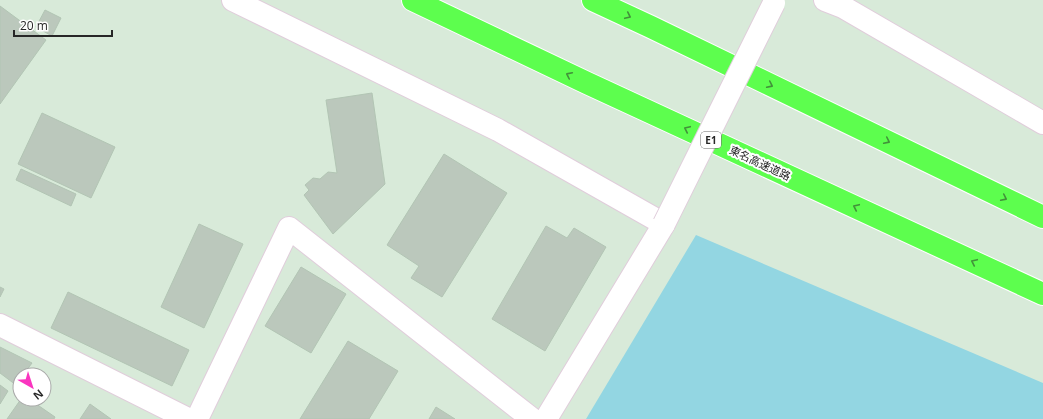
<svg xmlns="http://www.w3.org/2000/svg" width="1043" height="419" font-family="'Open Sans','Noto Sans JP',sans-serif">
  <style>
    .green { fill: #93d6e2 }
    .building { fill: #bbc8bc; stroke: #b2c5b4 }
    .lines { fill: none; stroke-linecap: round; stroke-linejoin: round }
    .minor-casing { stroke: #e0cddb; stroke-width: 24 }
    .highway-casing { stroke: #fff; stroke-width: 24 }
    .minor { stroke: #fff; stroke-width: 22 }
    .highway { stroke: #5dfe4e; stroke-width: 22 }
    .minor-bridge-casing { stroke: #e0cddb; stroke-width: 24; stroke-linecap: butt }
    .minor-bridge { stroke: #fff; stroke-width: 22 }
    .oneway { stroke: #42923a }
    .labels { text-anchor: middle; stroke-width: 4; stroke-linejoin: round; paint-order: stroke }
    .shield { fill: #fff; stroke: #686868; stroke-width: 1 }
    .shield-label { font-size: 10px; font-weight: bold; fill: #272727 }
    .street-label { font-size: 11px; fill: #272727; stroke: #fff }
  </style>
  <rect width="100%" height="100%" fill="#d8ead9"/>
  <!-- green -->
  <polygon class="green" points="696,235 1043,383 1043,419 586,419"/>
  <!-- building -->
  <g class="building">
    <polygon points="0,6 46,40 0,104"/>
    <polygon points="45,10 61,18 52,36 36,27"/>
    <polygon points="372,93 385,184 333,234 304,195 309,190 305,185 313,178 320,179 328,172 337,173 326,100"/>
    <polygon points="42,113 115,147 91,198 18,164"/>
    <polygon points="444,154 507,193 442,297 411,278 419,266 387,245"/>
    <polygon points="21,169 76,194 71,206 16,180"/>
    <polygon points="199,224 243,244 204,328 161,307"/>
    <polygon points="546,226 567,238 574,228 606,247 545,351 492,319"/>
    <polygon points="301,267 346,294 311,353 265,326"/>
    <polygon points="0,287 4,289 0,297"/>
    <polygon points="68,292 189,350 172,386 51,328"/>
    <polygon points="348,341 398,371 369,419 300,419"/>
    <polygon points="0,347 32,363 23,375 20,375 20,379 16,385 0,373"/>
    <polygon points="0,385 8,391 0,404"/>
    <polygon points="21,399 29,399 55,417 54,419 7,419"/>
    <polygon points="90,404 111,419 80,419"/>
    <polygon points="436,407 455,419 429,419"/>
  </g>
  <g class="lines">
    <defs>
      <g id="minor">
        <polyline points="233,0 498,130 664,224 546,419"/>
        <polyline points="825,0 843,7 1043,123"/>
        <polyline points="0,325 188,419"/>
        <polyline points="197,419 289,228 532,419"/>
      </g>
      <g id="highway">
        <polyline points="413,0 587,83 1043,294"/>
        <polyline points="593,0 651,27 1043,217"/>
      </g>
    </defs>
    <!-- minor casing -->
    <use href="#minor" class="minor-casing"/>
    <!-- highway casing -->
    <use href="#highway" class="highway-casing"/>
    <!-- minor -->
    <use href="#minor" class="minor"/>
    <!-- highway -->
    <use href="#highway" class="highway"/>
    <defs>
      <polyline id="minor-bridge" points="664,224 774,3"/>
    </defs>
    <!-- minor-bridge casing -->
    <use href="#minor-bridge" class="minor-bridge-casing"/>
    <!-- minor-bridge -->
    <use href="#minor-bridge" class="minor-bridge"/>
  </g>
  <!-- one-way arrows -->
  <defs><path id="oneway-chevron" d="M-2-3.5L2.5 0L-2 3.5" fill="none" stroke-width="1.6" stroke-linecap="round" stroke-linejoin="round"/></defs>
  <g class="oneway">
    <use href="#oneway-chevron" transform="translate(628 16) rotate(25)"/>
    <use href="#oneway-chevron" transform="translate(569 75) rotate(-154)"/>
    <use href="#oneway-chevron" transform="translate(770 85) rotate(26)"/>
    <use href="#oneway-chevron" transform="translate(687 129) rotate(-155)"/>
    <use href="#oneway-chevron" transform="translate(887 141) rotate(26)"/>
    <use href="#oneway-chevron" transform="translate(1004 198) rotate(26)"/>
    <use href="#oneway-chevron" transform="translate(856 207) rotate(-155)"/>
    <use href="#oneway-chevron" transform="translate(974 262) rotate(-155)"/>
  </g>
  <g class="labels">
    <!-- shield labels -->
    <rect class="shield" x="701" y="132" width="20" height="16" rx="3"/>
    <g class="shield-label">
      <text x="711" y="144">E1</text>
    </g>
    <!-- street labels -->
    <g class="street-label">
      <text transform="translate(760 163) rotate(25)" y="4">東名高速道路</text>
    </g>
  </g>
  <!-- north arrow -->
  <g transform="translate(32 387) rotate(141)"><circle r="19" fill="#ffffff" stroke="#a9a9a9"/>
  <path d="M0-3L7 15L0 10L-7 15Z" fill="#fa35bf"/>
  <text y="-6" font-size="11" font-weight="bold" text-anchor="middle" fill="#272727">N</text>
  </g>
  <!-- scale -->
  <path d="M14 30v6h98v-6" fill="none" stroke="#272727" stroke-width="2"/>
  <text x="20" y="30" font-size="12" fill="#272727" stroke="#ffffff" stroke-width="3" paint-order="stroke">20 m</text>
</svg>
